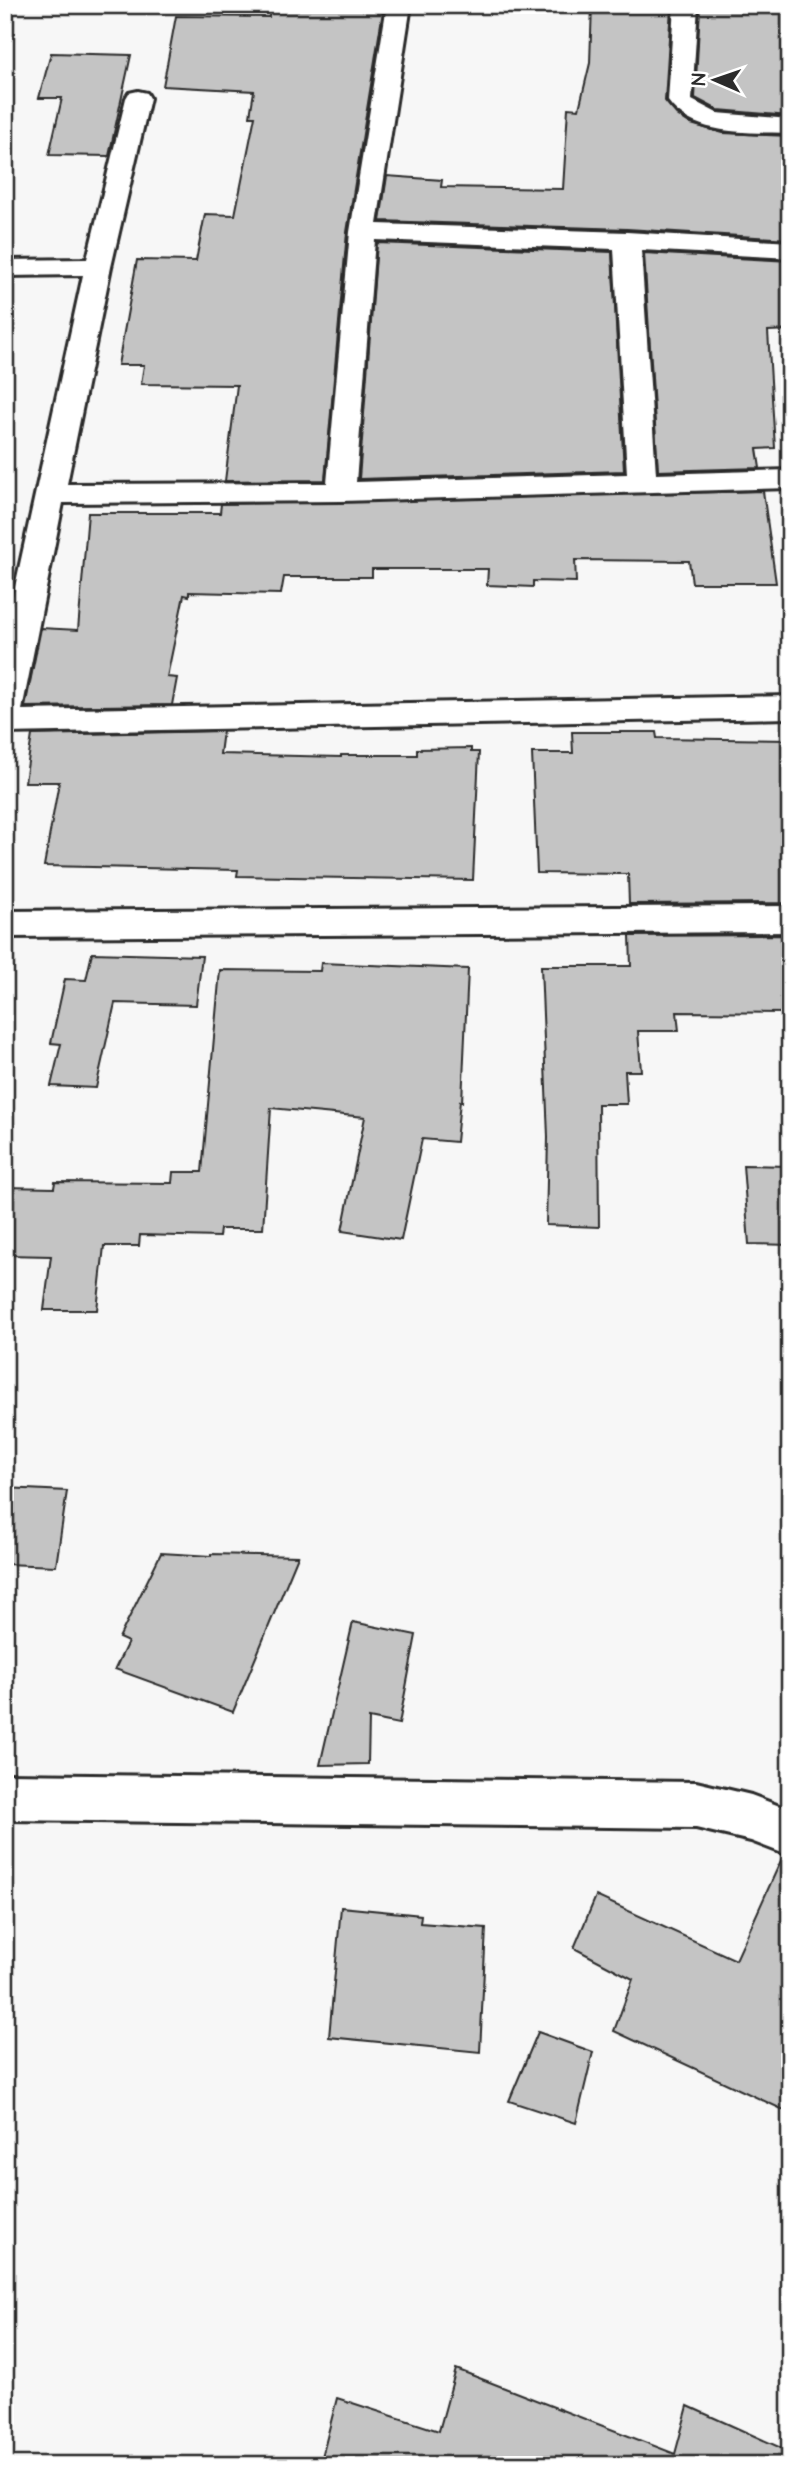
<svg xmlns="http://www.w3.org/2000/svg" width="795" height="2470" font-family="'Architects Daughter',sans-serif">
  <style>
    .building { fill: #c4c4c4; stroke: #2b2b2b; stroke-width: 2 }
    .lines { fill: none; stroke-linecap: round; stroke-linejoin: round }
    .minor-casing { stroke: #2b2b2b; stroke-width: 6 }
    .minor { fill: #fff; fill-rule: evenodd }
  </style>
  <rect width="100%" height="100%" fill="#f7f7f7"/>
  <filter id="ink" filterUnits="userSpaceOnUse"><feTurbulence type="fractalNoise" baseFrequency=".0143" numOctaves="2"/><feDisplacementMap in="SourceGraphic" scale="14" xChannelSelector="R" yChannelSelector="G"/><feConvolveMatrix kernelMatrix="1 2 1 2 8 2 1 2 1" color-interpolation-filters="sRGB"/></filter>
  <g filter="url(#ink)">
    <!-- building -->
    <g class="building">
      <polygon points="335,5 384,5 347,232 325,480 225,481 237,385 141,384 144,365 118,365 137,260 196,261 205,214 235,215 255,116 250,116 254,91 163,86 176,16 269,17 270,7 335,8"/>
      <polygon points="592,5 671,7 665,101 677,115 691,124 723,133 790,136 790,239 627,229 380,221 387,176 442,180 441,187 563,189 568,108 579,109 590,63"/>
      <polygon points="700,7 790,9 790,116 718,110 695,98"/>
      <polygon points="51,53 131,55 109,156 49,155 62,98 39,98"/>
      <polygon points="377,243 612,252 624,471 359,479"/>
      <polygon points="644,253 790,261 790,330 768,331 775,448 757,449 760,468 658,471"/>
      <polygon points="763,491 776,583 692,583 689,561 575,560 576,582 533,581 533,587 487,585 488,569 372,569 372,577 284,577 281,594 189,592 189,596 184,595 167,677 177,678 172,705 25,707 41,628 78,630 88,513 220,513 221,504"/>
      <polygon points="223,731 220,754 341,757 341,755 417,755 417,749 471,748 471,752 479,752 473,880 237,876 238,870 44,866 59,782 25,782 32,735"/>
      <polygon points="572,732 656,732 657,738 790,740 790,903 629,904 628,874 537,873 532,753 573,753"/>
      <polygon points="790,935 790,1013 677,1012 679,1031 638,1031 641,1071 625,1071 627,1104 598,1104 599,1227 546,1225 548,1137 541,966 631,966 630,936"/>
      <polygon points="92,953 202,956 196,1005 115,1003 96,1088 51,1086 61,1044 51,1043 65,979 86,980"/>
      <polygon points="321,963 468,969 462,1102 460,1101 456,1142 422,1139 401,1240 342,1231 365,1117 271,1108 263,1229 220,1229 219,1237 140,1235 139,1246 104,1246 97,1310 44,1310 51,1256 5,1255 5,1187 54,1188 55,1182 172,1183 173,1172 202,1172 220,970 320,971"/>
      <polygon points="743,1165 790,1166 790,1245 749,1244"/>
      <polygon points="5,1488 67,1491 56,1566 5,1564"/>
      <polygon points="161,1553 211,1556 211,1554 298,1556 233,1712 115,1669 128,1642 119,1638"/>
      <polygon points="353,1622 416,1635 399,1724 369,1718 368,1764 320,1765"/>
      <polygon points="783,1856 790,1858 790,2113 614,2031 633,1979 574,1948 596,1896 736,1960"/>
      <polygon points="341,1907 421,1915 420,1923 486,1928 480,2052 329,2037"/>
      <polygon points="538,2032 593,2052 576,2123 509,2101"/>
      <polygon points="456,2369 675,2454 688,2406 790,2452 790,2465 320,2465 337,2398 439,2431"/>
    </g>
    <g class="lines">
      <defs>
        <g id="minor">
          <path d="M387 5H411L377 224 627 232 790 242V258L641 250 656 474 790 470V488L341 501 63 503 22 710 790 696V718L5 733V633L83 275 5 276V260L87 259 126 98 129 93 138 91 147 93 150 98 111 267 67 484 327 483 350 232ZM375 240 614 249 627 474 356 482Z"/>
          <path d="M674 5H698L692 100 717 113 790 119V133C751 132 693 137 668 101Z"/>
          <polygon points="790,906 790,932 5,937 5,911"/>
          <polygon points="5,1774 696,1782 751,1795 790,1810 790,1856 751,1841 696,1828 5,1820"/>
        </g>
      </defs>
      <!-- minor casing -->
      <use href="#minor" class="minor-casing"/>
      <!-- minor -->
      <use href="#minor" class="minor"/>
    </g>
  </g>
  <!-- margin -->
  <rect width="795" height="2470" fill="none" stroke="#fff" stroke-width="28"/>
  <rect x="14" y="14" width="767" height="2442" fill="none" stroke="#2b2b2b" stroke-width="2.5" filter="url(#ink)"/>
  <!-- north arrow -->
  <g transform="translate(715 80) rotate(272)" stroke="#ffffff" stroke-width="5" paint-order="stroke">
  <path d="M0-5L12 26L0 18L-12 26Z" fill="#2b2b2b"/>
  <text y="-10" font-size="19" font-weight="bold" text-anchor="middle" fill="#2b2b2b">N</text>
  </g>
</svg>
